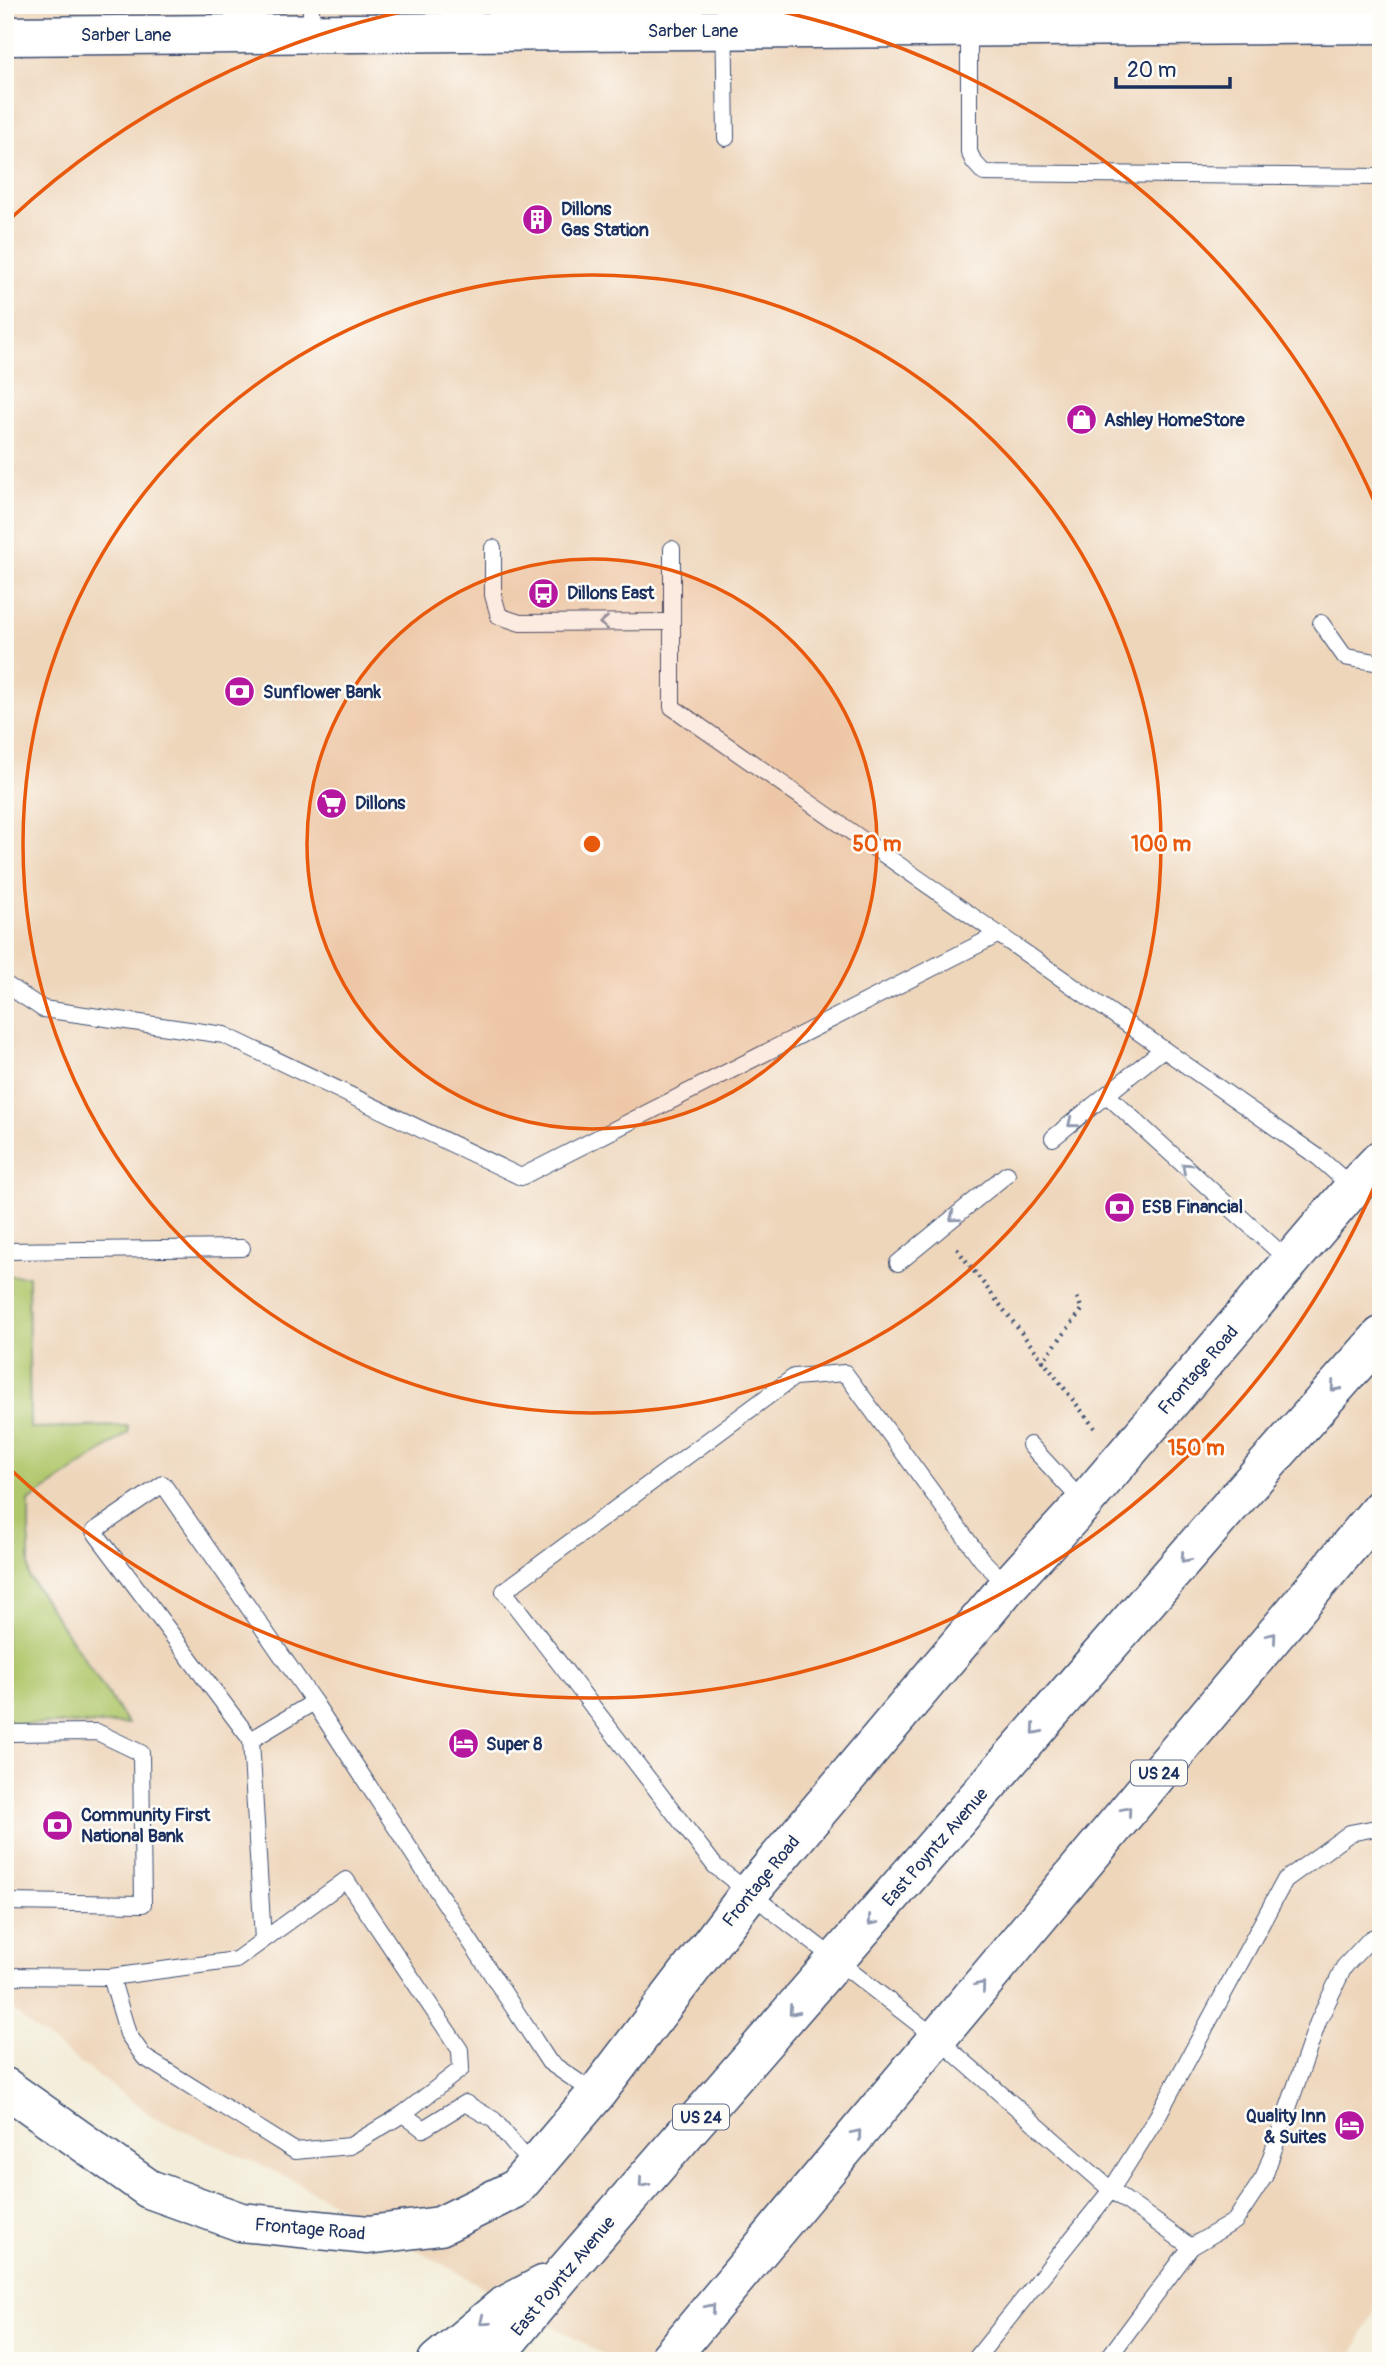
<svg xmlns="http://www.w3.org/2000/svg" width="1386" height="2366" font-family="Pangolin,sans-serif">
  <style>
    .built { fill: #eed6bb }
    .green { fill: #b0c76c; stroke: #667b65; stroke-width: 2 }
    .lines { fill: none; stroke-linecap: round; stroke-linejoin: round }
    .lane-casing { stroke: #3b4c70; stroke-width: 18 }
    .street-casing { stroke: #3b4c70; stroke-width: 32 }
    .secondary-casing { stroke: #3b4c70; stroke-width: 41 }
    .highway-casing { stroke: #3b4c70; stroke-width: 41 }
    .path { stroke: #3b4c70; stroke-width: 4.5; stroke-dasharray: 2 5; stroke-linecap: butt }
    .lane { stroke: #fff; stroke-width: 16 }
    .street { stroke: #fff; stroke-width: 30 }
    .secondary { stroke: #fff; stroke-width: 38 }
    .highway { stroke: #fff; stroke-width: 38 }
    .oneway { stroke: #8d97ae }
    .ring { fill: none; stroke: #e8590c; stroke-width: 3.5 }
    .labels { text-anchor: middle; stroke-width: 5; stroke-linejoin: round; paint-order: stroke }
    .shield { fill: #fdfcf7; stroke: #5f6c8c; stroke-width: 2 }
    .shield-label { font-size: 16px; font-weight: bold; fill: #1b2f5e }
    .street-label { font-size: 18px; fill: #1b2f5e; stroke: #fdfcf7 }
    .poi-label { font-size: 18px; font-weight: bold; fill: #1b2f5e; stroke: #fdfcf7; text-anchor: start }
    .centre { fill: #e8590c; stroke: #fdfcf7; stroke-width: 3.5 }
    .ring-label { font-size: 21px; text-anchor: middle; font-weight: bold; fill: #e8590c; stroke: #fdfcf7; stroke-width: 5; stroke-linejoin: round; paint-order: stroke }
  </style>
  <rect width="100%" height="100%" fill="#fdfcf7"/>
  <filter id="ink" filterUnits="userSpaceOnUse"><feTurbulence type="fractalNoise" baseFrequency=".0143" numOctaves="2"/><feDisplacementMap in="SourceGraphic" scale="14" xChannelSelector="R" yChannelSelector="G"/><feConvolveMatrix kernelMatrix="1 2 1 2 8 2 1 2 1" color-interpolation-filters="sRGB"/></filter>
  <filter id="wash" filterUnits="userSpaceOnUse"><feTurbulence type="fractalNoise" baseFrequency=".00686" numOctaves="4" result="noise"/><feDisplacementMap in="SourceGraphic" scale="28" xChannelSelector="R" yChannelSelector="G"/><feGaussianBlur stdDeviation="1.57" result="paint"/><feColorMatrix in="noise" values="0 0 0 0 0 0 0 0 0 0 0 0 0 0 0 0 0 1.4 0 .05"/><feComposite in="paint" operator="in"/></filter>
  <g filter="url(#wash)">
    <rect width="100%" height="100%" fill="#f3edd9"/>
    <!-- built -->
    <polygon class="built" points="5,5 1381,5 1381,2297 1349,2361 615,2361 291,2179 152,2116 28,2024 5,2001"/>
    <!-- green -->
    <polygon class="green" points="5,1276 28,1276 30,1428 128,1426 128,1433 29,1501 29,1577 128,1724 5,1724"/>
  </g>
  <g filter="url(#ink)">
    <g class="lines">
      <defs>
        <g id="lane">
          <polyline points="311,5 311,34"/>
          <polyline points="724,5 726,138"/>
          <polyline points="793,5 794,30"/>
          <polyline points="976,5 969,28 969,152 974,162 984,173 1381,177"/>
          <polyline points="493,548 493,595 499,616 520,623 672,622"/>
          <polyline points="672,549 672,707 1318,1157 1353,1188"/>
          <polyline points="1321,623 1345,657 1381,663"/>
          <polyline points="5,984 43,1009 224,1035 521,1177 999,934"/>
          <polyline points="1107,1095 1290,1262"/>
          <polyline points="1053,1138 1163,1049"/>
          <polyline points="5,1251 242,1248"/>
          <polyline points="898,1263 1007,1174"/>
          <polyline points="1030,1445 1084,1503"/>
          <polyline points="1008,1586 982,1560 845,1373 794,1377 504,1591 715,1866 938,2039 1111,2190 1157,2117 1285,1880 1350,1833 1381,1827"/>
          <polyline points="5,1733 97,1732 141,1753 143,1904 5,1902"/>
          <polyline points="251,1740 94,1531 163,1484 314,1702 549,2062 596,2094"/>
          <polyline points="263,1940 251,1740 314,1702"/>
          <polyline points="5,1976 111,1977 236,1960 346,1880 460,2050 461,2069 403,2114"/>
          <polyline points="111,1977 128,2034 144,2057 295,2151 350,2146 403,2114 423,2129 465,2103 494,2120 533,2167"/>
          <polyline points="974,2361 1111,2190 1191,2247"/>
          <polyline points="1106,2361 1191,2247 1235,2221 1264,2177 1318,2022 1344,1967 1370,1939 1381,1934"/>
        </g>
        <polyline id="street" points="557,5 557,32"/>
        <g id="secondary">
          <polyline points="5,36 1381,24"/>
          <polyline points="5,2087 149,2189 241,2222 368,2235 440,2226 515,2189 596,2094 750,1892 1008,1586 1084,1503 1353,1188 1381,1159"/>
        </g>
        <g id="highway">
          <polyline points="437,2361 502,2307 543,2285"/>
          <polyline points="491,2361 563,2274 1230,1506 1381,1336"/>
          <polyline points="667,2361 1381,1508"/>
        </g>
      </defs>
      <!-- lane casing -->
      <use href="#lane" class="lane-casing"/>
      <!-- street casing -->
      <use href="#street" class="street-casing"/>
      <!-- secondary casing -->
      <use href="#secondary" class="secondary-casing"/>
      <!-- highway casing -->
      <use href="#highway" class="highway-casing"/>
      <!-- path -->
      <g class="path">
        <polyline points="957,1249 1097,1431"/>
        <polyline points="1042,1362 1082,1310 1077,1297"/>
      </g>
      <!-- lane -->
      <use href="#lane" class="lane"/>
      <!-- street -->
      <use href="#street" class="street"/>
      <!-- secondary -->
      <use href="#secondary" class="secondary"/>
      <!-- highway -->
      <use href="#highway" class="highway"/>
    </g>
    <!-- one-way arrows -->
    <defs><path id="oneway-chevron" d="M-2-3.5L2.5 0L-2 3.5" fill="none" stroke-width="1.6" stroke-linecap="round" stroke-linejoin="round" transform="scale(1.75)"/></defs>
    <g class="oneway">
      <use href="#oneway-chevron" transform="translate(604 623) rotate(179)"/>
      <use href="#oneway-chevron" transform="translate(1072 1123) rotate(141)"/>
      <use href="#oneway-chevron" transform="translate(1186 1167) rotate(-138)"/>
      <use href="#oneway-chevron" transform="translate(954 1217) rotate(141)"/>
      <use href="#oneway-chevron" transform="translate(1335 1387) rotate(132)"/>
      <use href="#oneway-chevron" transform="translate(1185 1558) rotate(131)"/>
      <use href="#oneway-chevron" transform="translate(1272 1637) rotate(-50)"/>
      <use href="#oneway-chevron" transform="translate(1036 1730) rotate(131)"/>
      <use href="#oneway-chevron" transform="translate(1127 1811) rotate(-50)"/>
      <use href="#oneway-chevron" transform="translate(872 1921) rotate(131)"/>
      <use href="#oneway-chevron" transform="translate(981 1986) rotate(-50)"/>
      <use href="#oneway-chevron" transform="translate(793 2011) rotate(131)"/>
      <use href="#oneway-chevron" transform="translate(857 2134) rotate(-50)"/>
      <use href="#oneway-chevron" transform="translate(643 2183) rotate(131)"/>
      <use href="#oneway-chevron" transform="translate(711 2308) rotate(-50)"/>
      <use href="#oneway-chevron" transform="translate(484 2321) rotate(140)"/>
    </g>
  </g>
  <!-- distance rings -->
  <circle cx="592" cy="844" r="285" fill="#e8590c" fill-opacity=".12"/>
  <g class="ring">
    <circle cx="592" cy="844" r="285"/>
    <circle cx="592" cy="844" r="569"/>
    <path d="M1378 1178A854 854 0 0 1 10 1469M10 219A854 854 0 0 1 429 6M755 6A854 854 0 0 1 1378 510"/>
  </g>
  <!-- icons -->
  <defs>
    <symbol id="building-disc" viewBox="-11 -11 22 22"><circle r="9.5" fill="#b5179e" stroke="#fdfcf7"/><path d="M-4-6H4V6H1V3H-1V6H-4ZM-2.5-4.3h1.7v1.8h-1.7ZM.8-4.3h1.7v1.8H.8ZM-2.5-1h1.7V.8h-1.7ZM.8-1h1.7V.8H.8Z" fill="#fff"/></symbol>
    <symbol id="shop-disc" viewBox="-11 -11 22 22"><circle r="9.5" fill="#b5179e" stroke="#fdfcf7"/><path d="M-5-2.5h2.3a2.7 3.5 0 0 1 5.4 0H5L5.5 6h-11ZM-1.5-2.5h3a1.5 2.3 0 0 0-3 0Z" fill="#fff"/></symbol>
    <symbol id="bus-disc" viewBox="-11 -11 22 22"><circle r="9.5" fill="#b5179e" stroke="#fdfcf7"/><path d="M-5-6H5V4H4V6H2V4H-2V6H-4V4H-5ZM-3.5-4V0h7V-4ZM-3.5 1.2v1.5H-2V1.2ZM2 1.2v1.5H3.5V1.2Z" fill="#fff"/></symbol>
    <symbol id="bank-disc" viewBox="-11 -11 22 22"><circle r="9.5" fill="#b5179e" stroke="#fdfcf7"/><path d="M-6-4H6V4H-6ZM0-2.3a2.3 2.3 0 1 0 0 4.6a2.3 2.3 0 1 0 0-4.6Z" fill="#fff"/></symbol>
    <symbol id="supermarket-disc" viewBox="-11 -11 22 22"><circle r="9.5" fill="#b5179e" stroke="#fdfcf7"/><path d="M-6-5.5h2.5l.6 2H6L4.5 2H-2.5L-4.4-4H-6ZM-1.5 3.2a1.3 1.3 0 1 0 .1 0ZM3 3.2a1.3 1.3 0 1 0 .1 0Z" fill="#fff"/></symbol>
    <symbol id="hotel-disc" viewBox="-11 -11 22 22"><circle r="9.5" fill="#b5179e" stroke="#fdfcf7"/><path d="M-6-4.5h1.5V1H6V5H4.5V3h-9V5H-6ZM-4 0a1.8 1.8 0 1 1 3.6 0ZM.5 0V-2.5h3Q6-2.5 6 0Z" fill="#fff"/></symbol>
  </defs>
  <g fill-rule="evenodd">
    <use href="#building-disc" x="520" y="202" width="35" height="35"/>
    <use href="#shop-disc" x="1064" y="402" width="35" height="35"/>
    <use href="#bus-disc" x="526" y="576" width="35" height="35"/>
    <use href="#bank-disc" x="222" y="674" width="35" height="35"/>
    <use href="#supermarket-disc" x="314" y="786" width="35" height="35"/>
    <use href="#bank-disc" x="1102" y="1190" width="35" height="35"/>
    <use href="#hotel-disc" x="446" y="1726" width="35" height="35"/>
    <use href="#bank-disc" x="40" y="1808" width="35" height="35"/>
    <use href="#hotel-disc" x="1332" y="2108" width="35" height="35"/>
  </g>
  <g class="labels">
    <!-- shield labels -->
    <g class="shield">
      <rect x="1131" y="1760.5" width="56" height="25" rx="5"/>
      <rect x="673" y="2104.5" width="56" height="25" rx="5"/>
    </g>
    <g class="shield-label">
      <text x="1159" y="1779">US 24</text>
      <text x="701" y="2123">US 24</text>
    </g>
    <!-- street labels -->
    <g class="street-label">
      <text x="693" y="37">Sarber Lane</text>
      <text x="126" y="41">Sarber Lane</text>
      <text transform="translate(1198 1370) rotate(-49)" y="6">Frontage Road</text>
      <text transform="translate(935 1847) rotate(-49)" y="6">East Poyntz Avenue</text>
      <text transform="translate(761 1881) rotate(-51)" y="6">Frontage Road</text>
      <text transform="translate(310 2229) rotate(5)" y="6">Frontage Road</text>
      <text transform="translate(563 2276) rotate(-50)" y="6">East Poyntz Avenue</text>
    </g>
    <!-- poi labels -->
    <g class="poi-label">
      <text x="561" y="215">Dillons<tspan x="561" dy="21">Gas Station</tspan></text>
      <text x="1104" y="426">Ashley HomeStore</text>
      <text x="567" y="599">Dillons East</text>
      <text x="263" y="698">Sunflower Bank</text>
      <text x="355" y="809">Dillons</text>
      <text x="1142" y="1213">ESB Financial</text>
      <text x="486" y="1750">Super 8</text>
      <text x="81" y="1821">Community First<tspan x="81" dy="21">National Bank</tspan></text>
      <text x="1326" y="2122" text-anchor="end">Quality Inn<tspan x="1326" dy="21">&amp; Suites</tspan></text>
    </g>
  </g>
  <circle cx="592" cy="844" r="10" class="centre"/>
  <g class="ring-label">
    <text x="877" y="851">50 m</text>
    <text x="1161" y="851">100 m</text>
    <text x="1196" y="1455">150 m</text>
  </g>
  <!-- margin -->
  <rect width="1386" height="2366" fill="none" stroke="#fdfcf7" stroke-width="28"/>
  <!-- scale -->
  <path d="M1116 77v10h114v-10" fill="none" stroke="#1b2f5e" stroke-width="3.5"/>
  <text x="1127" y="77" font-size="21" fill="#1b2f5e" stroke="#fdfcf7" stroke-width="5" paint-order="stroke">20 m</text>
</svg>
